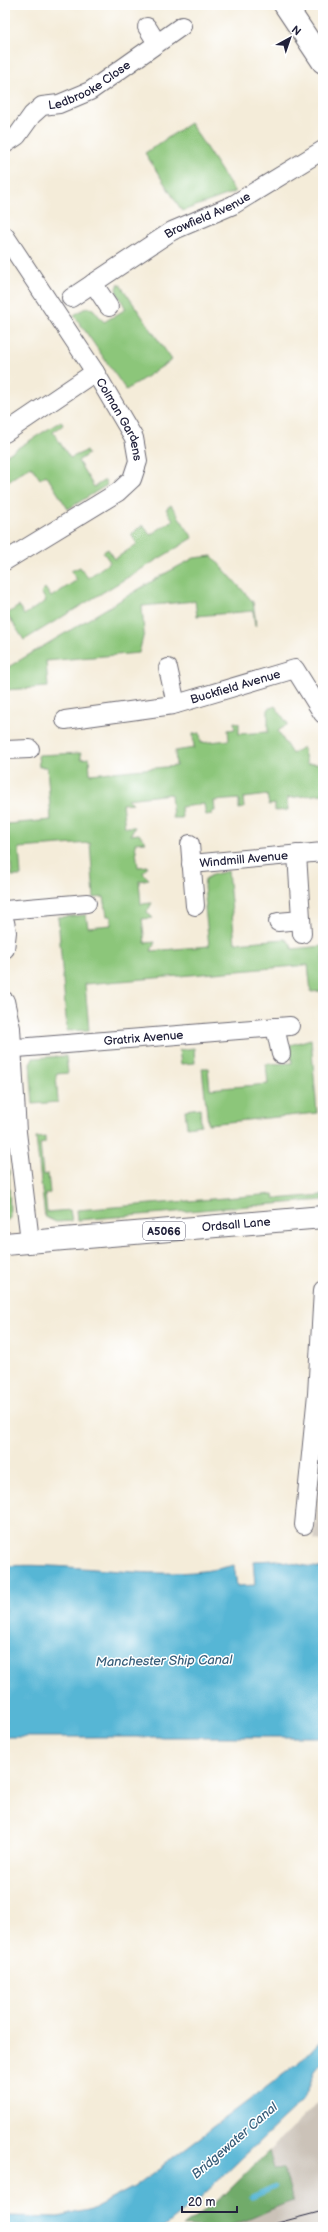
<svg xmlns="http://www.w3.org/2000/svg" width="328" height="2232" font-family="'Balsamiq Sans',sans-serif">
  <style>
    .industrial { fill: #cbc2b8 }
    .green { fill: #8cc67a; stroke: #57745a }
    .forest { fill: #71ab6a; stroke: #4a6652 }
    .water { fill: #57b6d5; stroke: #3c6c88 }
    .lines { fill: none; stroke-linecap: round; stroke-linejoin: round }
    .stream { stroke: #57b6d5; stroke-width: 5.5 }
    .minor-casing { stroke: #6c6972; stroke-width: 20 }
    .tertiary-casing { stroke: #6c6972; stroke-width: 24 }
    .primary-casing { stroke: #6c6972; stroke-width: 24 }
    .minor { stroke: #fff; stroke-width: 18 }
    .tertiary { stroke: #fff; stroke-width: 22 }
    .primary { stroke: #fff; stroke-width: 22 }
    .tram { stroke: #22223b; stroke-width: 1 }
    .labels { text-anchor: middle; stroke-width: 3; stroke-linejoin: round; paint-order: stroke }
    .shield { fill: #fff; stroke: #646476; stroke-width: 1 }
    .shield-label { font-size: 11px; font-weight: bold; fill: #22223b }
    .street-label { font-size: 12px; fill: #22223b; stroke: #fff }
    .water-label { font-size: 13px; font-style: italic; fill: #375d79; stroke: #fff }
  </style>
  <rect width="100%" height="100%" fill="#fff"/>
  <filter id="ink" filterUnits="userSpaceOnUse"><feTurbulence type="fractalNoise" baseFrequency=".025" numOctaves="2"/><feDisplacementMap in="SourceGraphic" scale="8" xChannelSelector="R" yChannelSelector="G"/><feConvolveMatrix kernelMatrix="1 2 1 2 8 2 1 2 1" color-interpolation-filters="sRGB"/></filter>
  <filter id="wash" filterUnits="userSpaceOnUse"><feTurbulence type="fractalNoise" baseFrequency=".012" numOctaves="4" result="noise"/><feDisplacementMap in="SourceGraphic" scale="16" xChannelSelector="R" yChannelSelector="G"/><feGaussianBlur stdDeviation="0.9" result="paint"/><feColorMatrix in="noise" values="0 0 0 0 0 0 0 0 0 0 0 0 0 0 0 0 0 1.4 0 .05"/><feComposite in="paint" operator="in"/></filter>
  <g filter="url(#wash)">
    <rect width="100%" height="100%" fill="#f4ecd9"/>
    <!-- industrial -->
    <g class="industrial">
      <polygon points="323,1451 323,1541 314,1540"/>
      <polygon points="323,2097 323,2227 224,2227 292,2201 274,2169 269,2151"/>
    </g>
    <!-- green -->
    <g class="green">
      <polygon points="190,123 235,192 182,211 145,153"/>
      <polygon points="119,283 172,360 126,390 74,315 87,307 93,309 104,322 126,309 116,291"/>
      <polygon points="61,421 63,425 53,432 70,458 86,451 88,454 78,461 94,487 105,480 107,485 68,509 46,475 40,479 31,466 5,483 5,456"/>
      <polygon points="171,505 193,538 24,640 7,614 19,606 24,615 46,601 41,592 45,588 51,597 77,580 71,571 80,567 88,578 110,562 103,552 108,549 115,559 137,544 131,534 143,525 150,535 173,520 166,509"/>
      <polygon points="212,556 253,602 256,624 255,626 253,611 197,616 195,601 142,606 144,633 139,653 46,661 48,687 5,690 5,669 166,573 194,558"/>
      <polygon points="275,706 288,724 278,731 292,754 303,747 307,764 323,763 323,794 287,798 288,810 275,811 275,804 269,805 267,795 243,798 244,808 239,809 239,799 214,801 215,811 212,811 212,814 206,815 204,804 181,807 182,818 173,818 171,794 127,799 133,803 122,804 125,827 135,827 130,835 139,834 146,842 135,843 138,867 148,866 143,873 149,879 139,881 141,904 152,903 147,912 153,918 142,919 145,943 155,942 151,951 209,946 205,907 206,907 204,887 205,879 212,875 228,871 235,943 285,939 291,944 292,949 323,946 322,991 311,992 308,965 85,984 89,1030 67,1031 58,917 86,915 88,927 111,925 111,916 107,916 104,897 94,898 90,843 19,848 21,876 12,876 7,824 51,820 47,767 39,767 38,755 81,753 81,759 89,758 90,774 176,766 175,751 194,748 193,734 200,733 201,743 229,740 228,730 235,729 234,722 239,723 239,734 268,732 268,709"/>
      <polygon points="311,1039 317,1113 208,1124 202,1068 208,1068 210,1089 268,1084 266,1064 292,1063 290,1045"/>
      <polygon points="194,1048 195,1063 181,1064 179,1050"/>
      <polygon points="66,1056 68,1073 56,1074 58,1102 33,1104 30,1063 33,1058"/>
      <polygon points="200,1108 201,1125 187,1127 185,1110"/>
      <polygon points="45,1137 45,1143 40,1144 43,1175 48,1174 50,1193 45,1194 47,1212 70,1210 72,1221 56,1222 45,1217 36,1138"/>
      <polygon points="5,1170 9,1170 10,1218 5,1222"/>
      <polygon points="274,1194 275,1199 323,1195 323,1200 78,1220 77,1210"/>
    </g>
    <!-- forest -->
    <path class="forest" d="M269 2151 274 2169 284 2168 293 2201C270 2208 247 2223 223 2227 210 2229 196 2227 183 2227L222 2197Z"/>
    <!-- water -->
    <g class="water">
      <path d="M277 1560C293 1563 307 1567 323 1568V1737H5V1566C79 1561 162 1585 234 1565L237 1586 255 1585 253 1561Z"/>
      <polygon points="323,2038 323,2061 316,2070 303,2100 201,2197 164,2227 5,2227 5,2216 58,2217 92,2209 134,2187 301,2061"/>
    </g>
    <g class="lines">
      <!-- stream -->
      <polyline class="stream" points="252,2197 274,2187"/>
    </g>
  </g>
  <g filter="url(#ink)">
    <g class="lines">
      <defs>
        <g id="minor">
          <polyline points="147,27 157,43"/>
          <path id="s1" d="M5 144 17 136 32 115 42 106 59 104 90 91 182 26"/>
          <path id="s2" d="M5 236 95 372 134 438 138 461 132 479 118 492 5 561"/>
          <polyline points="93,283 109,307"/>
          <path id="s3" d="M71 298 172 231 233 205 323 150"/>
          <polyline points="5,433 95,372"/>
          <polyline points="168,668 176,704"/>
          <path id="s4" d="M65 720 173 705 295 669 323 714"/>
          <polyline points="5,750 30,749"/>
          <polyline points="190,844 195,906"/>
          <polyline points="297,854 302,934"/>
          <path id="s5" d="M191 864 323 852"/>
          <polyline points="5,910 87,903"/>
          <polyline points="5,922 7,932 5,949"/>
          <polyline points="278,922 301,920"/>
          <polyline points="5,1001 11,1028 17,1132 30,1241"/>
          <polyline points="275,1027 281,1054"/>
          <path id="s6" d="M5 1049 290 1026"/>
          <polyline points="304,1525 317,1394 323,1290"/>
        </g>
        <polyline id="tertiary" points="285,5 323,62"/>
        <g id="primary">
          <path id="s7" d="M5 1244 323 1217"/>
        </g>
      </defs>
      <!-- minor casing -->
      <use href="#minor" class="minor-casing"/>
      <!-- tertiary casing -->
      <use href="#tertiary" class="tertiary-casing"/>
      <!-- primary casing -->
      <use href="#primary" class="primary-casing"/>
      <!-- minor -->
      <use href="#minor" class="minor"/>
      <!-- tertiary -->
      <use href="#tertiary" class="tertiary"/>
      <!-- primary -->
      <use href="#primary" class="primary"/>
      <!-- tram -->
      <g class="tram">
        <polyline points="262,2227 323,2211"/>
        <polyline points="308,2227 323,2225"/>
      </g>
    </g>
  </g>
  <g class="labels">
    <!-- shield labels -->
    <rect class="shield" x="143" y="1222" width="42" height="18" rx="3"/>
    <g class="shield-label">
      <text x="164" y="1235">A5066</text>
    </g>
    <!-- street labels -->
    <g class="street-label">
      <text dy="4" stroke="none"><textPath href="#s1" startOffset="106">Ledbrooke Close</textPath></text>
      <text dy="4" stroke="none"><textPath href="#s3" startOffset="160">Browfield Avenue</textPath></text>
      <text dy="4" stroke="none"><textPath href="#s2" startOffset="217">Colman Gardens</textPath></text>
      <text dy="4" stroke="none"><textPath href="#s4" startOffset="174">Buckfield Avenue</textPath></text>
      <text dy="4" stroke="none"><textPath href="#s5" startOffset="53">Windmill Avenue</textPath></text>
      <text dy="4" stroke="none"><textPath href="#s6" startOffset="139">Gratrix Avenue</textPath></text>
      <text dy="4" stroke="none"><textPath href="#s7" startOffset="232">Ordsall Lane</textPath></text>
    </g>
    <!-- water labels -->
    <g class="water-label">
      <text transform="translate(164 1660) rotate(-1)" y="5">Manchester Ship Canal</text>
      <text transform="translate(234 2140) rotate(-41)" y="5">Bridgewater Canal</text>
    </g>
  </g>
  <!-- margin -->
  <rect width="328" height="2232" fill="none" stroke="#fff" stroke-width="20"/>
  <!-- north arrow -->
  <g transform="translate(290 38) rotate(40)" stroke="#ffffff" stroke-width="3" paint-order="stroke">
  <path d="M0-3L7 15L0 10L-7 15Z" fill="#22223b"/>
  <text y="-6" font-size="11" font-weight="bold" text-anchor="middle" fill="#22223b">N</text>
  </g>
  <!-- scale -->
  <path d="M182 2206v6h55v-6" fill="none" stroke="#22223b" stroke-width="2"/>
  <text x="188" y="2206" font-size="12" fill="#22223b" stroke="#ffffff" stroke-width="3" paint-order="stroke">20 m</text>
</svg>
